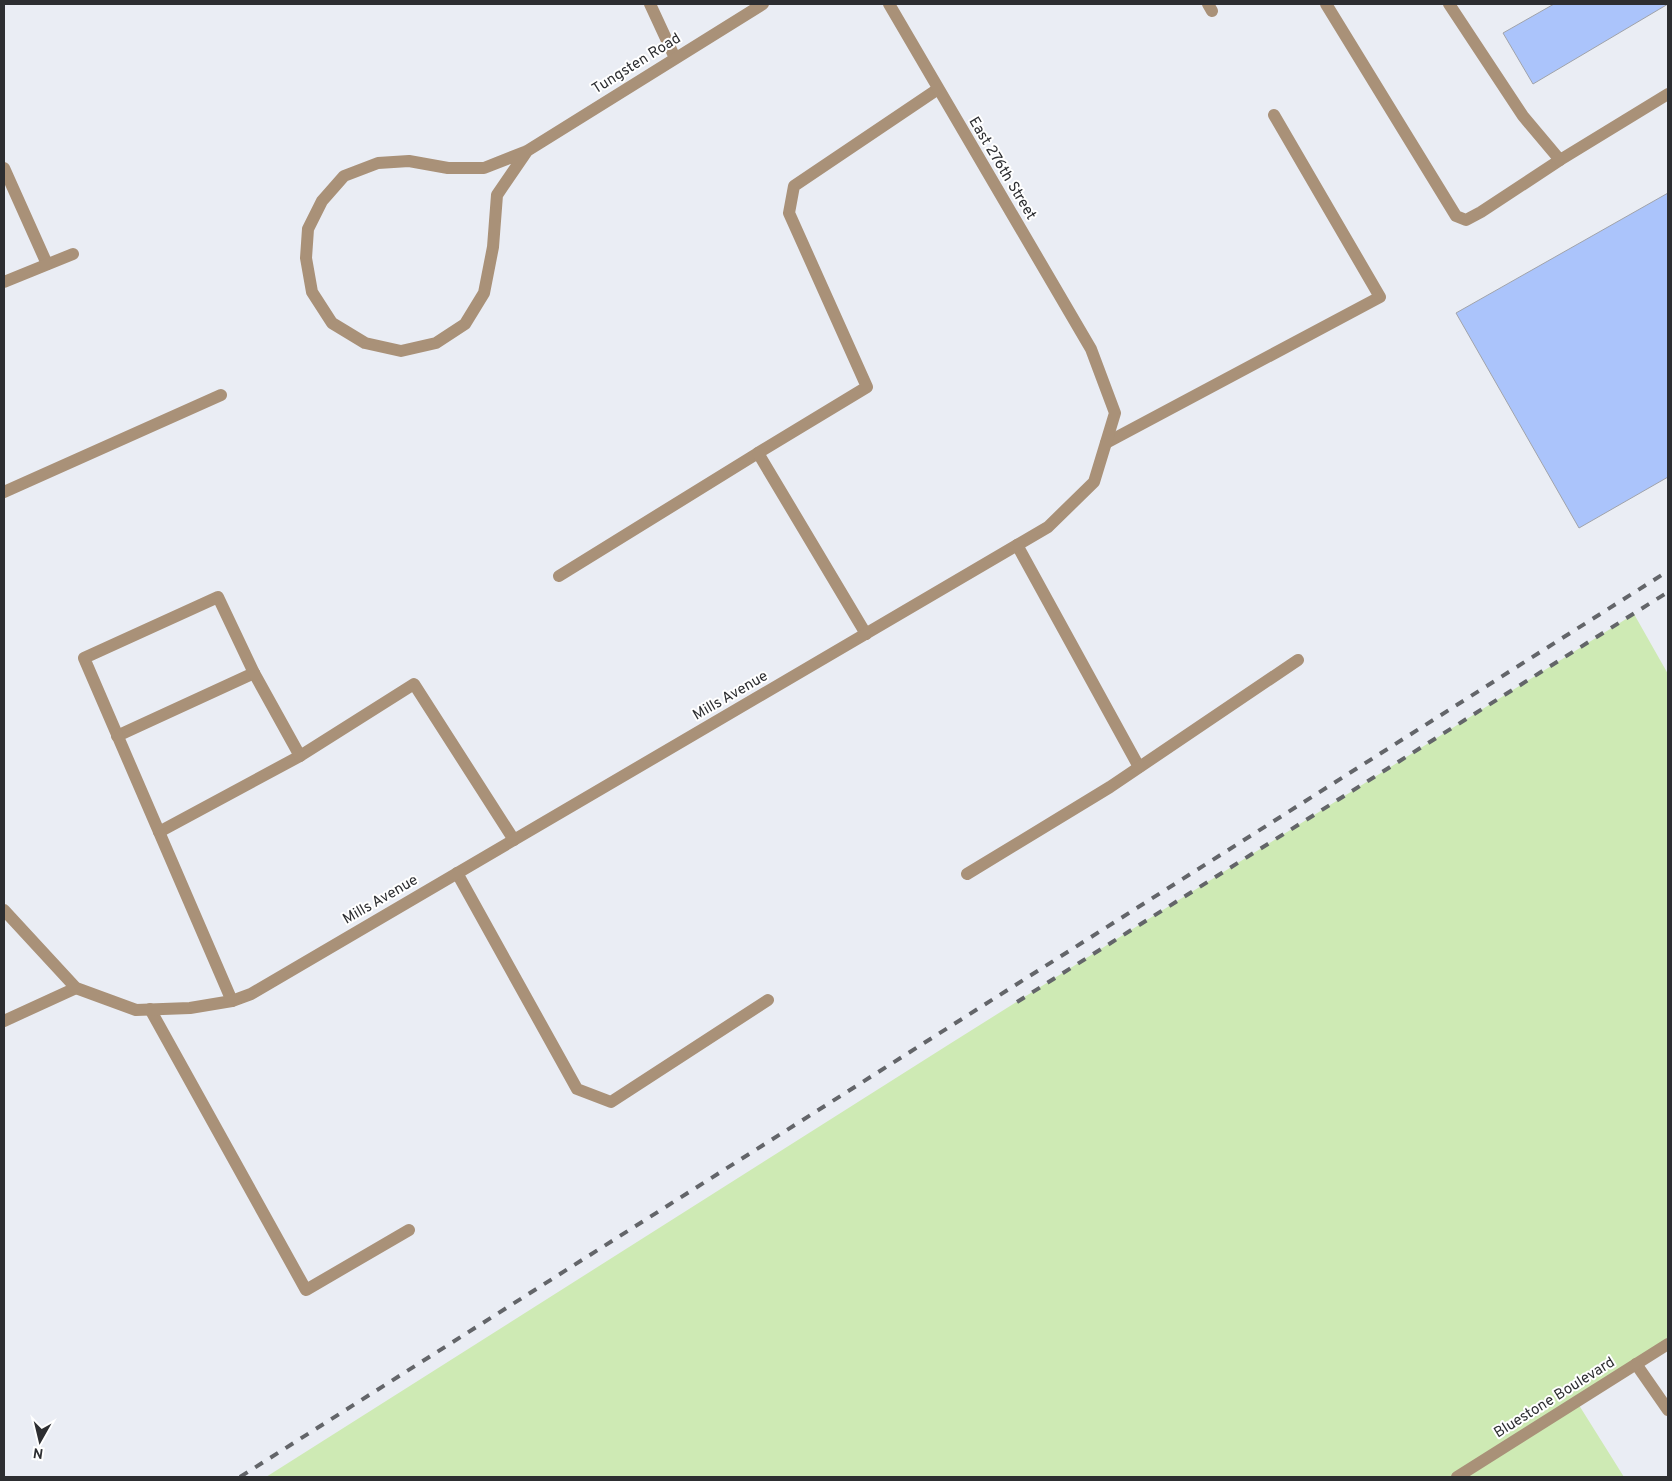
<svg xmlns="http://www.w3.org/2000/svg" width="1672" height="1481" font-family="Overpass,sans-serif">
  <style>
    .green { fill: #ceeab4 }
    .building { fill: #abc4fb; stroke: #a0a3aa }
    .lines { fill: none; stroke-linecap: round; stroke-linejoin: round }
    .lane { stroke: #a99178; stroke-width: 12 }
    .street { stroke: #a99178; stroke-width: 12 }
    .rail { stroke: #636569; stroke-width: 4; stroke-dasharray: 9 9; stroke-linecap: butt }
    .labels { text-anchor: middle; stroke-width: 4; stroke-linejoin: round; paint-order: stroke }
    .street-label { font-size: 15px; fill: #2d2e31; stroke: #fff }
  </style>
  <rect width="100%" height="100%" fill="#eaedf4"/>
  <!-- green -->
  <polygon class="green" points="1634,614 1668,674 1668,1344 1577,1402 1624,1477 266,1477 948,1045"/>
  <!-- building -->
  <g class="building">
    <polygon points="1554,4 1668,4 1533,84 1503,33"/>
    <polygon points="1668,193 1668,477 1579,528 1456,313"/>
  </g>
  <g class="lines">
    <!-- lane -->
    <g class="lane">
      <polyline points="650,4 675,58"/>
      <polyline points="1208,4 1212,11"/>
      <polyline points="1326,4 1456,216 1466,220 1481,212 1560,160"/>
      <polyline points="1449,4 1523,116 1560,160 1668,94"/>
      <polyline points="4,168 47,264"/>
      <polyline points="4,282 73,254"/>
      <polyline points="1106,443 1380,297 1274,115"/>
      <polyline points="4,492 221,395"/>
      <polyline points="1017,545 1139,767"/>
      <polyline points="559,576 758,453"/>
      <polyline points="866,634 758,453 867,387 789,213 794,186 938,89"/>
      <polyline points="117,736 254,673"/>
      <polyline points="159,832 300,756"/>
      <polyline points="457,873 577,1089 611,1102 768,1000"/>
      <polyline points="967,874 1110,787 1298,660"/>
      <polyline points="232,1001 84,658 218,597 254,673 300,756 414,684 514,840"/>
      <polyline points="150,1009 306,1290 409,1230"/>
      <polyline points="4,1021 76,988"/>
      <polyline points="1636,1364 1668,1410"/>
    </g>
    <!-- street -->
    <g class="street">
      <polyline points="527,151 497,195 493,247 484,293 465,324 436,343 401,351 365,343 332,323 312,292 306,258 308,229 322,201 344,176 378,163 409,161 448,168 484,168 527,151 763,4"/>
      <polyline points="4,910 76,988 136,1010 190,1008 232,1001 251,994 1048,527 1094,482 1115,413 1091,349 889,4"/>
      <polyline points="1457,1477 1668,1344"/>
    </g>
    <!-- rail -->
    <g class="rail">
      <polyline points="1017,1002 1668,592"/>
      <polyline points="240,1477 1668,571"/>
    </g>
  </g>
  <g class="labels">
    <!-- street labels -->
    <g class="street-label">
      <text transform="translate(636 63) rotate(-32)" y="5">Tungsten Road</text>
      <text transform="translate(1003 168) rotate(59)" y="5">East 276th Street</text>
      <text transform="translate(730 695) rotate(-30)" y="5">Mills Avenue</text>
      <text transform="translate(380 899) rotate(-30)" y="5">Mills Avenue</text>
      <text transform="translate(1554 1397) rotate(-32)" y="5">Bluestone Boulevard</text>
    </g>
  </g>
  <!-- border -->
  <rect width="1672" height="1481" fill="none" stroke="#2d2e31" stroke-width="10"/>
  <!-- north arrow -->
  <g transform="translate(40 1441) rotate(188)" stroke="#ffffff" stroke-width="4" paint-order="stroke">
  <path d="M0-4L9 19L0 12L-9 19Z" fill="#2d2e31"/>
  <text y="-8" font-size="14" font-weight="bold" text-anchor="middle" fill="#2d2e31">N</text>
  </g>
</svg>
